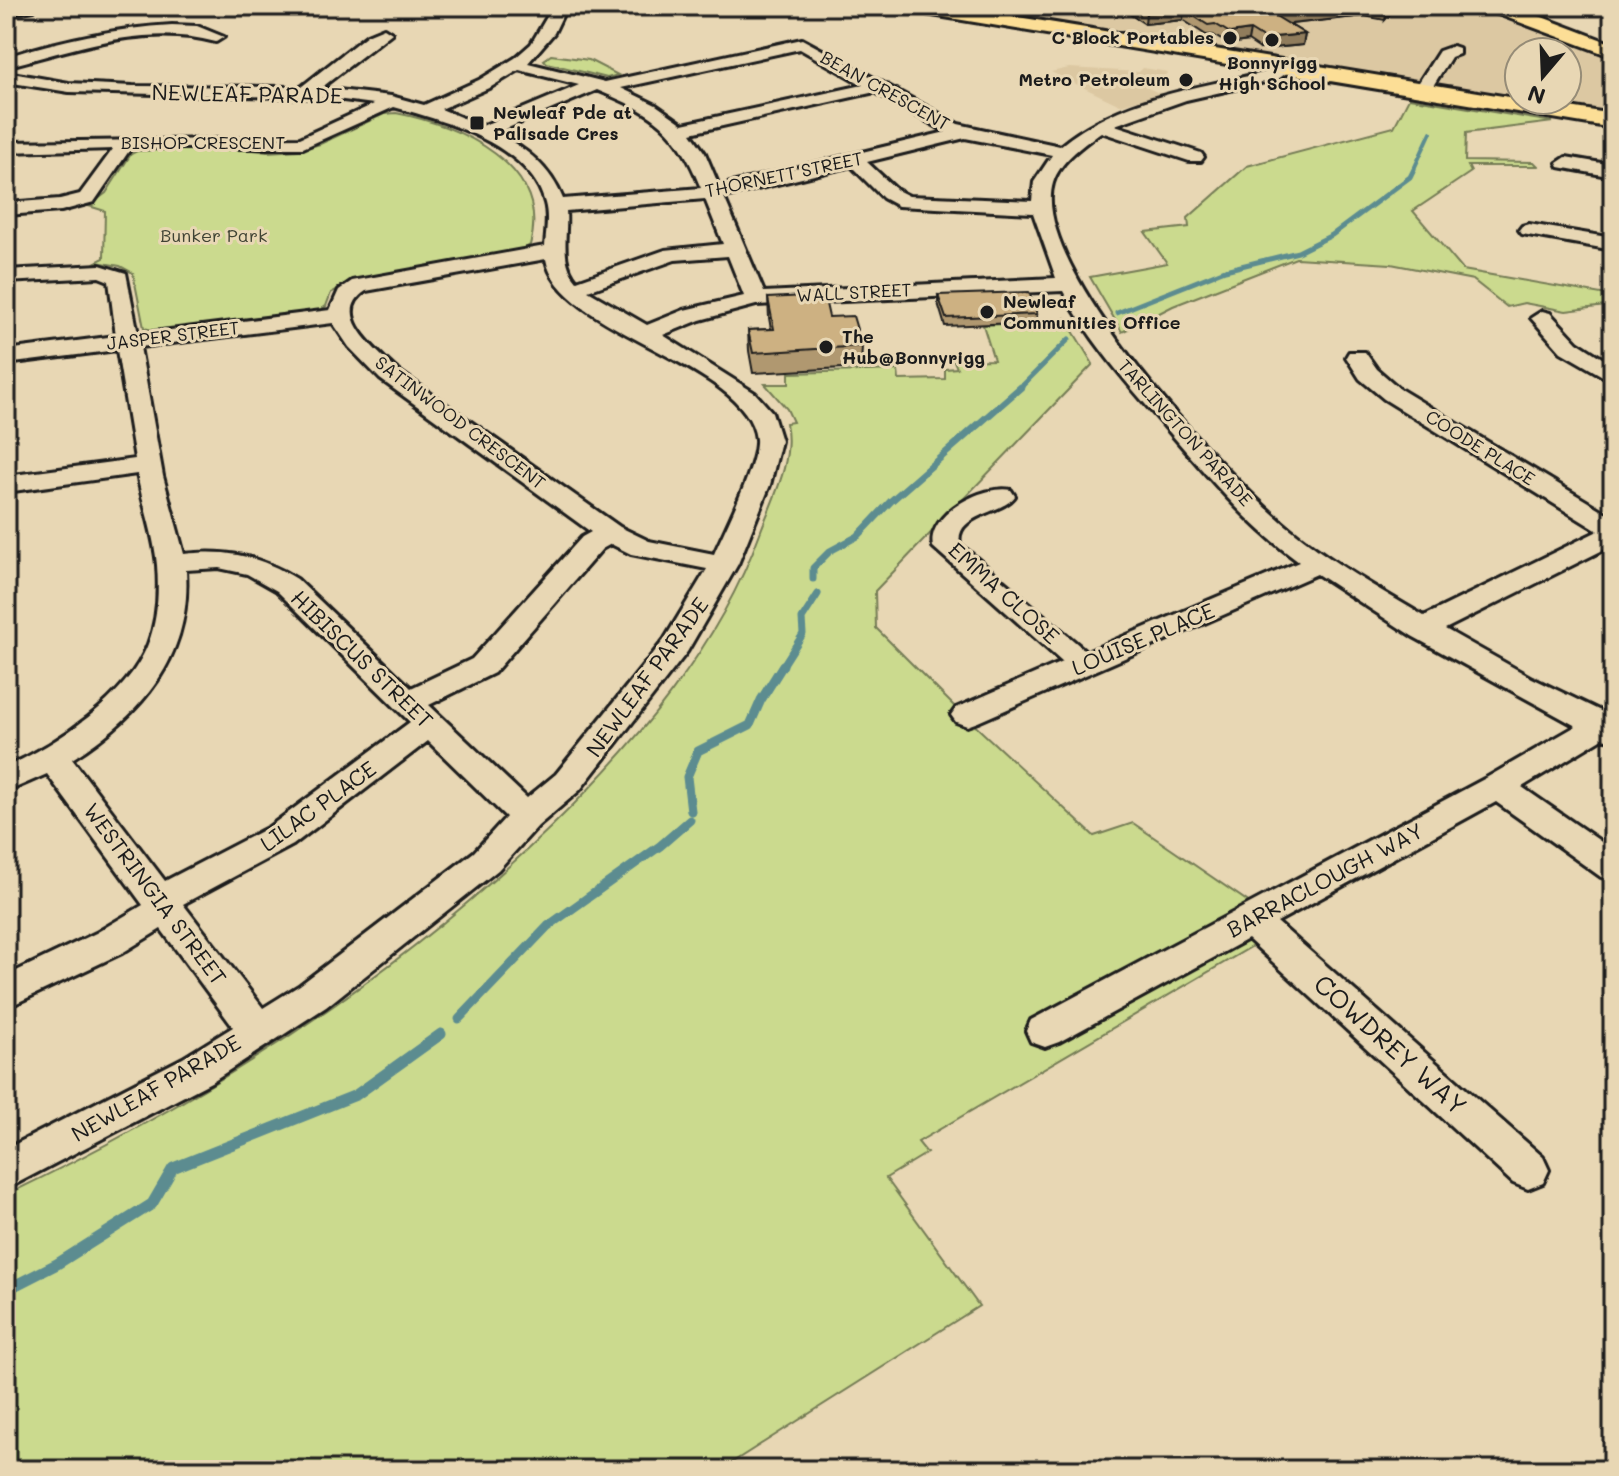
<svg xmlns="http://www.w3.org/2000/svg" width="1619" height="1476" font-family="Mali,sans-serif">
  <style>
    .built { fill: #dcc8a2 }
    .green { fill: #cbda8e; stroke: #747b55; stroke-width: 2 }
    .lines { fill: none; stroke-linecap: round; stroke-linejoin: round }
    .stream-far4 { stroke: #5b8c90; stroke-width: 4 }
    .stream-far3 { stroke: #5b8c90; stroke-width: 5 }
    .stream-far2 { stroke: #5b8c90; stroke-width: 7 }
    .stream-far1 { stroke: #5b8c90; stroke-width: 9 }
    .stream { stroke: #5b8c90; stroke-width: 11 }
    .street-casing { stroke: #1c1c1c; stroke-width: 6 }
    .secondary-casing { stroke: #1c1c1c; stroke-width: 6 }
    .primary-casing { stroke: #1c1c1c; stroke-width: 6 }
    .street { fill: #e8d7b4; fill-rule: evenodd }
    .secondary { fill: #e8d7b4; fill-rule: evenodd }
    .primary { fill: #fcde96; fill-rule: evenodd }
    .wall { fill: #b09870; stroke: #1c1c1c; stroke-width: 2 }
    .shaded-wall { fill: #907c5b; stroke: #1c1c1c; stroke-width: 2 }
    .building { fill: #cdb182; stroke: #1c1c1c; stroke-width: 2 }
    .poi-dot { fill: #1c1c1c; stroke: #e8d7b4; stroke-width: 3 }
    .labels { text-anchor: middle; stroke-width: 6; stroke-linejoin: round; paint-order: stroke }
    .far-poi-label { font-size: 18px; font-weight: bold; fill: #1c1c1c; stroke: #e8d7b4; text-anchor: start }
    .far-street-label { font-size: 18px; fill: #1c1c1c; stroke: #e8d7b4 }
    .far-park-label { font-size: 18px; fill: #3f4233; stroke: #e8d7b4 }
    .street-label { font-size: 22px; fill: #1c1c1c; stroke: #e8d7b4 }
    .near-street-label { font-size: 26px; fill: #1c1c1c; stroke: #e8d7b4 }
  </style>
  <rect width="100%" height="100%" fill="#e8d7b4"/>
  <filter id="ink" filterUnits="userSpaceOnUse"><feTurbulence type="fractalNoise" baseFrequency=".0125" numOctaves="2"/><feDisplacementMap in="SourceGraphic" scale="16" xChannelSelector="R" yChannelSelector="G"/><feConvolveMatrix kernelMatrix="1 2 1 2 8 2 1 2 1" color-interpolation-filters="sRGB"/></filter>
  <g filter="url(#ink)">
    <!-- built -->
    <g class="built">
      <polygon points="957,6 1466,6 1613,60 1613,113 1533,100 1567,100 1567,52 1519,52 1519,98"/>
      <polygon points="1069,68 1139,72 1143,68 1168,72 1158,83 1144,86 1161,94 1120,105 1051,72"/>
    </g>
    <!-- green -->
    <g class="green">
      <polygon points="551,55 589,60 618,75 607,78 547,63 544,60"/>
      <polygon points="1409,98 1553,122 1466,133 1465,161 1534,162 1538,166 1468,166 1471,172 1413,211 1463,270 1613,296 1613,305 1566,311 1524,303 1507,307 1473,280 1391,264 1296,258 1173,306 1122,332 1090,277 1167,263 1145,232 1189,227 1188,218 1247,166 1394,127"/>
      <path d="M396 113C459 125 552 165 530 245L522 250 347 284 331 293 326 306 317 312 160 332 144 328 133 273 120 266 96 262 104 258 105 211 89 206 106 193 131 154 137 151 233 147 267 152 299 150 320 144 384 114Z"/>
      <path d="M1065 318 1093 364 875 591 876 628 955 707 1094 836 1133 823 1285 927 918 1142 927 1153 886 1178 979 1306 720 1470H6V1195C205 1100 392 981 551 827 637 743 718 648 760 533 773 498 794 461 786 423L793 422 787 409 765 384H789V373L898 370 899 380 945 379V369L957 368 954 361 994 360 983 325 1050 322Z"/>
    </g>
    <g class="lines">
      <!-- stream-far4 -->
      <polyline class="stream-far4" points="1413,171 1431,132"/>
      <!-- stream-far3 -->
      <g class="stream-far3">
        <polyline points="1117,313 1225,270 1298,252 1332,235 1410,177 1414,169"/>
        <polyline points="1019,389 1069,339"/>
      </g>
      <!-- stream-far2 -->
      <g class="stream-far2">
        <polyline points="813,579 813,568 830,551 858,536 891,501 1021,387"/>
        <polyline points="782,667 803,634 802,619 818,594"/>
      </g>
      <!-- stream-far1 -->
      <g class="stream-far1">
        <polyline points="691,811 687,777 698,751 750,725 761,700 783,665"/>
        <polyline points="459,1019 548,926 660,846 690,820"/>
      </g>
      <!-- stream -->
      <polyline class="stream" points="6,1290 57,1264 152,1204 173,1168 356,1095 441,1034"/>
      <defs>
        <g id="street">
          <path d="M556 6 565 10 554 33 528 63 605 82 802 39 958 124 1060 146C1118 98 1195 88 1267 72L1279 64H1291V70L1278 79 1186 100 1115 125 1201 153 1204 157 1201 161H1189L1101 132 1098 134C1081 147 1060 161 1053 183 1028 266 1225 475 1287 526 1329 561 1377 588 1424 616L1598 531 1384 399 1360 379 1346 357 1349 352H1365L1377 369 1400 389 1613 517V545L1445 629 1532 678 1613 717V741L1603 738 1522 787 1613 850V881L1601 877 1496 802 1277 922 1543 1157 1549 1170 1543 1183 1528 1189 1513 1183 1248 939 1059 1042 1045 1047 1031 1042 1026 1031 1031 1020 1486 778 1576 726 1412 636 1317 574 978 722 967 726 956 722 951 715 956 708 1062 662 933 547C926 514 984 484 1011 490L1015 496C1003 514 954 514 960 544L1087 652 1299 562C1247 525 1207 475 1165 427 1128 384 1090 342 1063 291L756 305 700 320 663 335 755 393 772 412 781 441 770 485 738 564 687 652 580 790 538 826 498 870 326 1007 211 1082 6 1189V1149L183 1058 233 1027 161 929 122 953 6 1008V976L96 933 143 905 47 774 6 792V767C56 745 128 697 148 644 158 619 159 591 157 565 154 534 143 505 137 474L6 492V476L135 459 117 350 6 364V350L116 336 109 281 99 277 6 282V270L100 265 126 273 138 334 330 310 339 290 352 281 545 246C546 232 549 217 545 203 530 145 445 121 394 107L303 148H131L94 202 61 211 6 215V203L60 199 80 194 113 149 6 152V142L300 138 374 104 328 98 69 92 6 82V72L69 83 133 86 301 87 367 35 384 28 392 33 321 88 391 96 424 105 479 80 515 58 531 44 551 10ZM800 49 863 85 683 124 656 105 621 88ZM519 70 579 85 482 126 441 109 491 87ZM597 90C656 114 677 128 701 188L563 199C550 167 526 148 496 133ZM875 92 946 132 719 186 705 153 691 133ZM965 138 1052 155 1034 182 1032 201 909 196 897 190 867 162ZM851 166 883 198 898 206 1033 213 1056 278 764 292 724 197ZM705 199 723 244 665 250 577 281C559 261 568 235 566 211ZM728 256 744 296 684 310 647 325 588 291 675 260ZM546 259C558 332 749 364 756 439 758 464 725 529 714 554L649 541 620 527 396 369C376 350 330 314 366 291ZM333 323 349 347 380 379 591 532 582 537 472 659 411 688 297 579C260 556 227 549 184 554L163 476 140 347ZM611 544 631 554 707 569 664 640 556 774 527 798 429 705 494 673 602 549ZM219 568 247 574 277 591 410 722 269 827 165 881 72 759C141 715 192 658 186 570ZM428 741 506 817 474 852 300 985 263 1008 183 904 293 845Z"/>
          <path d="M172 25 197 26 224 37 216 42C144 23 76 49 6 67V57C60 40 115 28 172 25Z"/>
          <polygon points="1453,46 1459,48 1459,54 1451,57 1428,94 1416,94 1414,90 1439,51"/>
          <polygon points="1566,157 1613,165 1613,177 1559,167 1557,163"/>
          <polygon points="1529,224 1613,238 1613,250 1522,234 1519,230 1522,226"/>
          <polygon points="1542,311 1550,313 1577,342 1613,365 1613,382 1561,352 1531,318"/>
        </g>
        <polygon id="secondary" points="6,6 37,6 34,10 6,15"/>
        <g id="primary">
          <polygon points="904,6 951,6 1613,114 1613,128 914,12"/>
          <polygon points="1484,6 1513,6 1613,44 1613,57 1487,10"/>
        </g>
      </defs>
      <!-- street casing -->
      <use href="#street" class="street-casing"/>
      <!-- secondary casing -->
      <use href="#secondary" class="secondary-casing"/>
      <!-- primary casing -->
      <use href="#primary" class="primary-casing"/>
      <!-- street -->
      <use href="#street" class="street"/>
      <!-- secondary -->
      <use href="#secondary" class="secondary"/>
      <!-- primary -->
      <use href="#primary" class="primary"/>
    </g>
    <!-- wall -->
    <g class="wall">
      <polygon points="1117,6 1406,6 1401,13 1390,14 1385,20 1364,16 1289,24 1305,34 1303,45 1260,49 1248,41 1228,44 1213,35 1206,35 1183,20 1145,24"/>
      <polygon points="938,295 1037,314 1036,322 945,326 938,303"/>
      <polygon points="768,298 829,317 862,346 861,367 753,373 749,351 748,330 771,329 769,318"/>
    </g>
    <!-- shaded-wall -->
    <g class="shaded-wall">
      <polygon points="1366,6 1364,16 1272,26 1274,15"/>
      <polygon points="1390,6 1406,6 1401,13 1390,14 1385,20 1387,9"/>
      <polygon points="1184,10 1183,20 1145,24 1146,13"/>
      <polygon points="1250,30 1248,41 1228,44 1230,33"/>
      <polygon points="1305,34 1303,45 1260,49 1263,38"/>
    </g>
    <!-- building -->
    <g class="building">
      <polygon points="1135,6 1366,6 1274,15 1305,34 1263,38 1250,30 1230,33 1215,24 1208,25 1184,10 1146,13"/>
      <polygon points="1366,6 1390,6 1387,9"/>
      <polygon points="1029,292 1037,314 946,318 938,295"/>
      <polygon points="824,295 829,317 853,316 862,346 753,353 748,330 774,329 768,298"/>
    </g>
  </g>
  <!-- markers -->
  <g class="poi-dot">
    <circle cx="1230" cy="38" r="8"/>
    <circle cx="1272" cy="40" r="8"/>
    <circle cx="1186" cy="80" r="8"/>
    <rect x="469" y="115" width="16" height="16" rx="4"/>
    <circle cx="987" cy="312" r="8"/>
    <circle cx="826" cy="347" r="8"/>
  </g>
  <g class="labels">
    <!-- far-poi labels -->
    <g class="far-poi-label">
      <text x="1214" y="44" text-anchor="end">C Block Portables</text>
      <text x="1272" y="69" text-anchor="middle">Bonnyrigg<tspan x="1272" dy="21">High School</tspan></text>
      <text x="1170" y="86" text-anchor="end">Metro Petroleum</text>
      <text x="493" y="119">Newleaf Pde at<tspan x="493" dy="21">Palisade Cres</tspan></text>
      <text x="1003" y="308">Newleaf<tspan x="1003" dy="21">Communities Office</tspan></text>
      <text x="842" y="343">The<tspan x="842" dy="21">Hub@Bonnyrigg</tspan></text>
    </g>
    <!-- far-street labels -->
    <g class="far-street-label">
      <text transform="translate(885 91) rotate(29)" y="6">BEAN CRESCENT</text>
      <text x="203" y="149">BISHOP CRESCENT</text>
      <text transform="translate(784 175) rotate(-12)" y="6">THORNETT STREET</text>
      <text transform="translate(854 293) rotate(-3)" y="6">WALL STREET</text>
      <text transform="translate(173 336) rotate(-7)" y="6">JASPER STREET</text>
      <text transform="translate(460 423) rotate(37)" y="6">SATINWOOD CRESCENT</text>
      <text transform="translate(1185 433) rotate(48)" y="6">TARLINGTON PARADE</text>
      <text transform="translate(1480 448) rotate(32)" y="6">COODE PLACE</text>
    </g>
    <!-- far-park labels -->
    <g class="far-park-label">
      <text x="214" y="242">Bunker Park</text>
    </g>
    <!-- street labels -->
    <g class="street-label">
      <text transform="translate(247 94) rotate(1)" y="8">NEWLEAF PARADE</text>
      <text transform="translate(1004 593) rotate(42)" y="8">EMMA CLOSE</text>
      <text transform="translate(1143 639) rotate(-23)" y="8">LOUISE PLACE</text>
      <text transform="translate(362 659) rotate(44)" y="8">HIBISCUS STREET</text>
      <text transform="translate(647 677) rotate(-54)" y="8">NEWLEAF PARADE</text>
      <text transform="translate(318 806) rotate(-36)" y="8">LILAC PLACE</text>
      <text transform="translate(1325 880) rotate(-28)" y="8">BARRACLOUGH WAY</text>
      <text transform="translate(155 894) rotate(53)" y="8">WESTRINGIA STREET</text>
      <text transform="translate(156 1088) rotate(-30)" y="8">NEWLEAF PARADE</text>
    </g>
    <!-- near-street labels -->
    <g class="near-street-label">
      <text transform="translate(1390 1045) rotate(42)" y="9">COWDREY WAY</text>
    </g>
  </g>
  <!-- margin -->
  <rect width="1619" height="1476" fill="none" stroke="#e8d7b4" stroke-width="32"/>
  <rect x="16" y="16" width="1587" height="1444" fill="none" stroke="#1c1c1c" stroke-width="3" filter="url(#ink)"/>
  <!-- north arrow -->
  <g transform="translate(1543 76) rotate(199)"><circle r="38" fill="#e8d7b4" stroke="#968c77" stroke-width="2"/>
  <path d="M0-6L14 30L0 20L-14 30Z" fill="#1c1c1c"/>
  <text y="-12" font-size="22" font-weight="bold" text-anchor="middle" fill="#1c1c1c">N</text>
  </g>
</svg>
